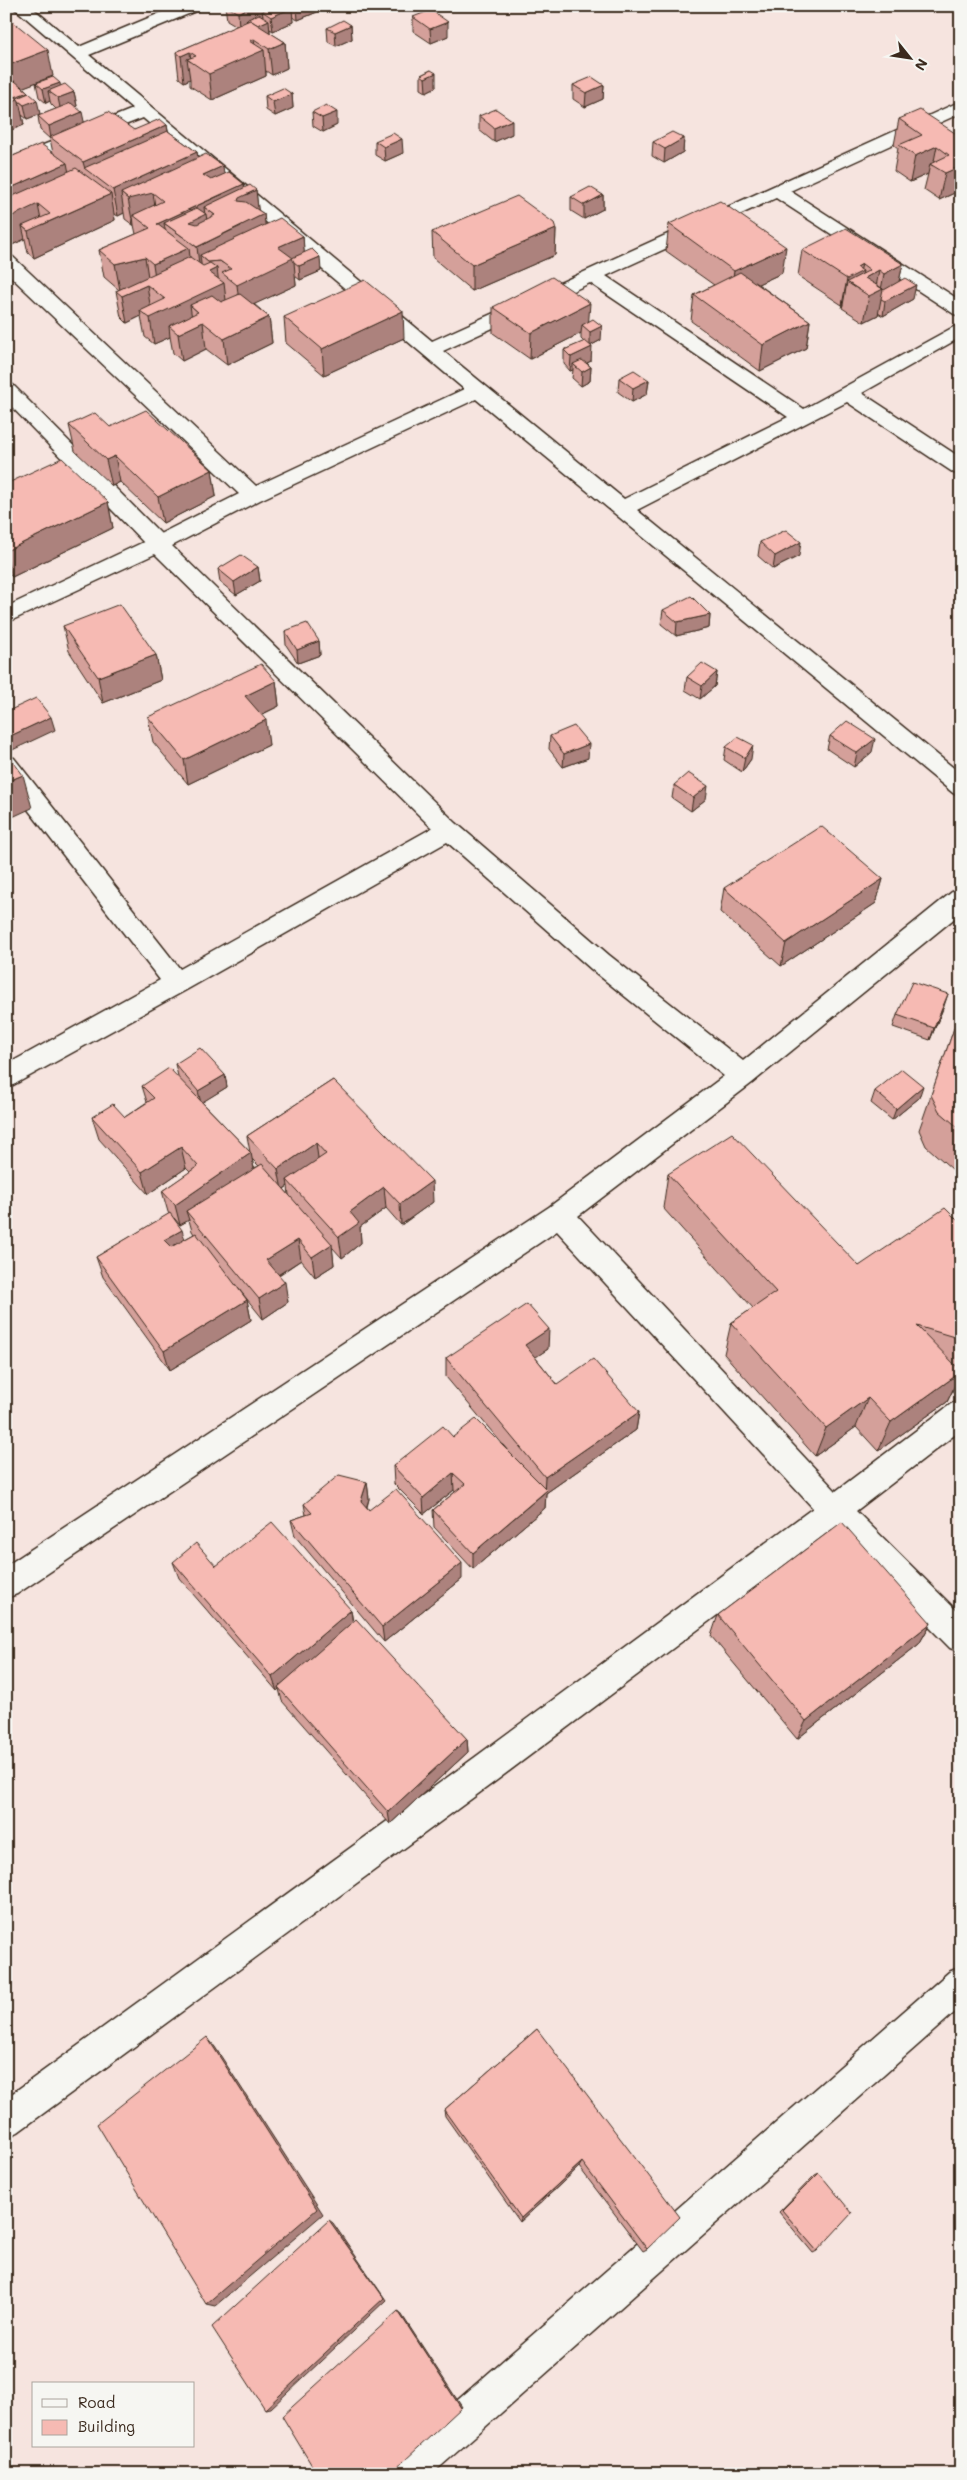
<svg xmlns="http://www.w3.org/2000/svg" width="967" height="2480" font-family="Mali,sans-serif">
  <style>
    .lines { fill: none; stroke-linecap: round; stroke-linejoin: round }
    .lane-casing { stroke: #3b2a1e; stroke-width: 3 }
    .street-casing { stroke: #3b2a1e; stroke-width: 3 }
    .lane { fill: #f6f6f2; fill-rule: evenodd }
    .street { fill: #f6f6f2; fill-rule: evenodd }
    .wall { fill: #d4a09a; stroke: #3b2a1e; fill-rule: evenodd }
    .shaded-wall { fill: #ac827d; stroke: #3b2a1e }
    .building { fill: #f6bab3; stroke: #3b2a1e }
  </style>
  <rect width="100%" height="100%" fill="#f6e4df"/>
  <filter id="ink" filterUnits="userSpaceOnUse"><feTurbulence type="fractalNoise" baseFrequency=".02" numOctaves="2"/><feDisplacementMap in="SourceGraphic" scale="10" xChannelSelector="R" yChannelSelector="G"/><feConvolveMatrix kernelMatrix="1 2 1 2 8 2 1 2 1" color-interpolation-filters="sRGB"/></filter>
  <g filter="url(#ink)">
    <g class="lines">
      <defs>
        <polygon id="lane" points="6,383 13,385 166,539 169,544 166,549 158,551 150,549 6,401"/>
        <g id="street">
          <path d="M12 6H30L79 47 177 6H200L198 10 89 55 432 341 961 101V113L790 191 961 301V316L954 314 776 198 606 276 804 409 961 323V337L862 393 961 458V475L954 473 847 402 637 510 961 774V796L953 793 476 399 260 500 172 546 456 823 609 955 743 1061 952 892 961 890V913L752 1083 578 1216 836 1491 951 1404 961 1400V1430L856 1511 961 1615V1652L950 1648 832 1529 497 1780 18 2132 6 2138V2098L474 1758 813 1508 557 1231 17 1594 6 1598V1566L549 1207 724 1076 591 969 447 842 186 990 6 1089V1065L160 980 6 781V756L14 758 180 969 432 828 155 554 6 623V607L150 539 239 494 6 272V255L13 257 256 486 464 389 143 118 6 171V160L133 109ZM590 283 788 417 624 499 443 351Z"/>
          <polygon points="961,1967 961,2007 432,2474 384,2474 389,2460 949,1972"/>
        </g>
      </defs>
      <!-- lane casing -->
      <use href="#lane" class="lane-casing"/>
      <!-- street casing -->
      <use href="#street" class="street-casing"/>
      <!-- lane -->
      <use href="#lane" class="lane"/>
      <!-- street -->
      <use href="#street" class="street"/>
    </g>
    <!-- wall -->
    <g class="wall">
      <polygon points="225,6 268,9 291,8 291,6 316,6 317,12 298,20 292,17 293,22 273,31 270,29 270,33 285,42 287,68 272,75 266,71 266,76 212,100 190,86 190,79 184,82 179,78 176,52 237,26 227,20"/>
      <polygon points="6,16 53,76 23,87 28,92 40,114 27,119 22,115 24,125 6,132"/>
      <polygon points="413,17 448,36 431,43 413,31"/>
      <polygon points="351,25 352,39 336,46 328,42 327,28"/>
      <polygon points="431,70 436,87 426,92 421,89 421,75"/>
      <polygon points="36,83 60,86 74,92 77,106 75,107 84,122 134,130 167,125 168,131 197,152 198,157 224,175 244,184 245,188 256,190 258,210 264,214 265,225 303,236 304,253 321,271 300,280 295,276 296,285 254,304 269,317 272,343 227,365 206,349 182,361 173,353 170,337 154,344 145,337 141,316 127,323 121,317 116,291 119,290 104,277 99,250 136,234 134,225 133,225 125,219 124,213 118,216 114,214 115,220 34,258 28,253 25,239 12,245 6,240 6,159 53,153 50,139 40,130 38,116 56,109 51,104 50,101 46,103 39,97"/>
      <polygon points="573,85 604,85 603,99 585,107 573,99"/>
      <polygon points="292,94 293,108 275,116 266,110 265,96"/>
      <polygon points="312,112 337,125 323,132 313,126"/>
      <polygon points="479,116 512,134 494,142 479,130"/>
      <polygon points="899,119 961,137 961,190 939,200 924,190 928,174 910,182 894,171 898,148 894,145"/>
      <polygon points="684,138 683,152 664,163 652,156 653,142"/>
      <polygon points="375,141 403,153 385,161 375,155"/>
      <polygon points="603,195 603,209 584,219 571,211 571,197"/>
      <polygon points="669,224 782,273 758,284 810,321 806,348 760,371 691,321 694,295 714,285 666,251"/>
      <polygon points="556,229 555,255 472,291 433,258 432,232"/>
      <polygon points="802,250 903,264 899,281 913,299 883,316 878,313 878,315 864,322 842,308 843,305 842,305 798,276"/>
      <polygon points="493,307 589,322 601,340 590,346 591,361 587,363 591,367 590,381 581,386 572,378 573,370 570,371 564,364 564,350 584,342 581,339 581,333 530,359 493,333"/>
      <polygon points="284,317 404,338 324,375 286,343"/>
      <polygon points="619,378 649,380 647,394 632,402 618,392"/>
      <polygon points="69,425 110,427 212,470 216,496 163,523 120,482 112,486 75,451"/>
      <polygon points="6,484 108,502 113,528 12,577 6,571"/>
      <polygon points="760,542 799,556 773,569 758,556"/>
      <polygon points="258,567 260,581 236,595 220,582 218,569"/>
      <polygon points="663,610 710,615 709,628 676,636 661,624"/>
      <polygon points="63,626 156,655 161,680 103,703 69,651"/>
      <polygon points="285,631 319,641 320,655 298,663 286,645"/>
      <polygon points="717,672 715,686 700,699 685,690 687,677"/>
      <polygon points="276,681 279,706 261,715 269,745 188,784 153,742 148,717"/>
      <polygon points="550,736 588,758 563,767 549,749"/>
      <polygon points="830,736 872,752 854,767 827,749"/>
      <polygon points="726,747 751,759 742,772 724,760"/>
      <polygon points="674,785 706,799 691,811 672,798"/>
      <polygon points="883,879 876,903 781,966 720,912 724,888"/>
      <polygon points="944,1006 930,1040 893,1027 897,1015"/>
      <polygon points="960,1011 961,1011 961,1177 926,1146 919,1130"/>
      <path d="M175 1064 225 1075 227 1087 202 1102 250 1152 247 1136 333 1080 433 1202 401 1225 386 1208 360 1227 361 1243 342 1258 332 1247 334 1265 315 1277 301 1260 279 1275 288 1302 263 1319 234 1283 247 1300 251 1320 170 1370 103 1277 96 1257 169 1214 168 1212 162 1191 190 1172 186 1168 148 1194 99 1139 92 1117H125L147 1102 142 1086 178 1076ZM252 1159 259 1166 254 1168ZM288 1186 289 1195 284 1189ZM174 1218 180 1225 189 1220 192 1231 194 1234 185 1239Z"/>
      <polygon points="875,1091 919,1098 892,1120 871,1103"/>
      <polygon points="668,1174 859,1266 961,1224 961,1374 947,1402 878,1451 856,1427 815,1456 724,1354 731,1323 753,1308 663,1208"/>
      <polygon points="548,1349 535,1357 557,1384 639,1412 636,1430 546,1493 545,1508 473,1569 434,1527 433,1510 455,1492 454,1490 424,1514 394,1484 393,1466 453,1437 509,1452 446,1377 446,1358"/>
      <polygon points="367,1482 369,1499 367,1507 369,1510 462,1579 384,1642 295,1536 291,1520 306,1515 304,1504"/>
      <polygon points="173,1562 216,1566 351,1610 353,1622 467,1739 468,1752 390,1824 282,1701 279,1689 277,1691 179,1578"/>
      <polygon points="718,1615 931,1623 919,1644 797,1739 711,1636"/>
      <polygon points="537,2029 647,2249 643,2251 579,2167 520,2222 445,2116 444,2110"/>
      <polygon points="819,2173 817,2251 813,2253 779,2212 815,2175"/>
    </g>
    <!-- shaded-wall -->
    <g class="shaded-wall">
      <polygon points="253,6 268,6 269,14 262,11 263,16 246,20 247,24 239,27 238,13"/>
      <polygon points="316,6 317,12 298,20 297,7"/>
      <polygon points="292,8 293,22 273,31 271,17"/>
      <polygon points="269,20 270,34 256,26"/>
      <polygon points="448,22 448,36 431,43 430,29"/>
      <polygon points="351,25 352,39 336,46 335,32"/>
      <polygon points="254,39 256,53 264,50 266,76 212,100 209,74 250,41"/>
      <polygon points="285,42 287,68 272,75 269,49"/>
      <polygon points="48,50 53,76 8,93 6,92 6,66"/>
      <polygon points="190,52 191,62 187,59 190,79 184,82 181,56"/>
      <polygon points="436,73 436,87 426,92 425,78"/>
      <polygon points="60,83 62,97 48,91 50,101 46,103 43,89"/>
      <polygon points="604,85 603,99 585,107 586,93"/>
      <polygon points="28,92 30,103 37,100 40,114 27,119 24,105 19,101 24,125 6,132 6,104 13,97"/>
      <polygon points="74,92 77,106 61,112 58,98"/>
      <polygon points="292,94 293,108 275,116 273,102"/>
      <polygon points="82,112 85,126 51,138 49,126"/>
      <polygon points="337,112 337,125 323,132 322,118"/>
      <polygon points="512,120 512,134 494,142 494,128"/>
      <polygon points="167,125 171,151 85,169 83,162"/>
      <polygon points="684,138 683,152 664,163 665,149"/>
      <polygon points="402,139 403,153 385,161 384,147"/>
      <polygon points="937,146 933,166 930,164 928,174 910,182 915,156"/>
      <polygon points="197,152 201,178 153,193 157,220 133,215 134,225 133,225 128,199 121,193 124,213 118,216 113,190"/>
      <polygon points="67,163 72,189 38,205 42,225 111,194 115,220 34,258 28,231 22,226 25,239 12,245 6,219 6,190"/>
      <polygon points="223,166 226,192 244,184 246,195 256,190 259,216 242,224 241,225 264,214 267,241 222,263 220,261 208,262 200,255 202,272 200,273 197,247 241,226 239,214 217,224 215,215 204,207 205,215 206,214 210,241 197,247 194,245 192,236 186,239 164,223 168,248 161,251 157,224 223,194 207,201 203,175"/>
      <polygon points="961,166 961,190 939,200 945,173"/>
      <polygon points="603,195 603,209 584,219 584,205"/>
      <polygon points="556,229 555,255 472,291 472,265"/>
      <polygon points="303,236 305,262 294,262 296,285 240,311 237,285 278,247"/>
      <polygon points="786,247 782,273 730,297 734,271"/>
      <polygon points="189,248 192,275 157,291 153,264"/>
      <polygon points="145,257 149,284 120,290 115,264"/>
      <polygon points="320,257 321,271 300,280 299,266"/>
      <polygon points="862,264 860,272 863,271 859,290 847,282 843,305 842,305 847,279 857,267"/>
      <polygon points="903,264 897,290 881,299 878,315 864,322 869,296 865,278 879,270 875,293 881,290 884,274"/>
      <polygon points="217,268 219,285 224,283 227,309 198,312 190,305 193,326 169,326 170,337 154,344 150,318 209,272"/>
      <polygon points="147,285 151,311 140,311 141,316 127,323 122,296"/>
      <polygon points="916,285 913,299 883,316 885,301"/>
      <polygon points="590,303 588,329 582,325 581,333 530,359 531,333"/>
      <polygon points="403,311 404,338 324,375 322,349"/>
      <polygon points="269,317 272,343 227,365 224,339"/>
      <polygon points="810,321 806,348 760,371 763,345"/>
      <polygon points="203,322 206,349 182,361 178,334"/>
      <polygon points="602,326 601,340 590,346 590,332"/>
      <polygon points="592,347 591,361 577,368 573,364 573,370 570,371 571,357"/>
      <polygon points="591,367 590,381 581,386 582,372"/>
      <polygon points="649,380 647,394 632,402 633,388"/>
      <polygon points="115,456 120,482 112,486 106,460"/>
      <polygon points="212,470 216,496 163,523 158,497"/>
      <polygon points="108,502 113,528 12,577 6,554 6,551"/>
      <polygon points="801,542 799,556 773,569 775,556"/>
      <polygon points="258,567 260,581 236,595 234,582"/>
      <polygon points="710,615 709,628 676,636 677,622"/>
      <polygon points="319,641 320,655 298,663 297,650"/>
      <polygon points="156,655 161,680 103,703 98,677"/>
      <polygon points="717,672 715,686 700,699 702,686"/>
      <polygon points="276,681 279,706 248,721 245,696"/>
      <polygon points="51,717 55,730 6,753 6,738"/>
      <polygon points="266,720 269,745 188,784 184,760"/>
      <polygon points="875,739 872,752 854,767 857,753"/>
      <polygon points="589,744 588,758 563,767 564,754"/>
      <polygon points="753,745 751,759 742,772 745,758"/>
      <polygon points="23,775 32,808 6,820 6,782"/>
      <polygon points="708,786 706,799 691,811 693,798"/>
      <polygon points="883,879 876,903 781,966 786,943"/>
      <polygon points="948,994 944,1006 930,1040 934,1028"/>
      <polygon points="225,1075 227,1087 201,1103 198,1091"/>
      <polygon points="923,1086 919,1098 892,1120 896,1109"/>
      <polygon points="316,1143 319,1165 287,1180 288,1186 282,1190 278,1169"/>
      <polygon points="181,1147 186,1168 148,1194 142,1172"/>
      <polygon points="251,1153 255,1174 186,1211 189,1220 180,1225 175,1205"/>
      <polygon points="432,1181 433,1202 401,1225 400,1204"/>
      <polygon points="384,1187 386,1208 360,1227 361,1243 342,1258 339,1237 350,1212"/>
      <polygon points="182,1230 188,1250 170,1261 164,1240"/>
      <polygon points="298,1240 301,1260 270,1280 266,1260"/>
      <polygon points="332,1244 334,1265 315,1277 312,1257"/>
      <polygon points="285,1282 288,1302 263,1319 259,1299"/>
      <polygon points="247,1300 251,1320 170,1370 164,1351"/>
      <polygon points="549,1329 548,1349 524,1365 525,1345"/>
      <polygon points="961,1372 947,1402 878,1451 891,1422"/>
      <polygon points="868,1398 856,1427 815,1456 826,1428"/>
      <polygon points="639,1412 636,1430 546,1493 545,1508 473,1569 473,1553 544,1493 545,1477"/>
      <polygon points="453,1473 454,1490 424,1514 423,1498"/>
      <polygon points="367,1482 369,1499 363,1518 361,1501"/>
      <polygon points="462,1563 462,1579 384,1642 382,1627"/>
      <polygon points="351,1610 353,1626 278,1687 279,1689 277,1691 272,1677"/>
      <polygon points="931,1623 919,1644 797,1739 806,1721"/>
      <polygon points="467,1739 468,1752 390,1824 388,1812"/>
      <polygon points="207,2037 215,2047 323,2214 215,2306 206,2304"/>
      <polygon points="582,2162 579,2167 520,2222 521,2218"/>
      <polygon points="329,2220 333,2223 386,2300 271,2408 265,2409"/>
      <polygon points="398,2311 400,2312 462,2407 461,2408"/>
    </g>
    <!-- building -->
    <g class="building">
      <polygon points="226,6 253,6 238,13"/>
      <polygon points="274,6 289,6 292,8 271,17 262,11"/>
      <polygon points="431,10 448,22 430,29 413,17"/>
      <polygon points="259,14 269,20 258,25 250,20 247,21 246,20"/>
      <polygon points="6,16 48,50 6,66"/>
      <polygon points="250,20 285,42 269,49 254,39 250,41 264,50 209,74 187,59 196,56 190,52 181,56 176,52"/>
      <polygon points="343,20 351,25 335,32 327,28"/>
      <polygon points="431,70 436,73 425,78 421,75"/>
      <polygon points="53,77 60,83 43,89 36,83"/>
      <polygon points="592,77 604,85 586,93 573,85"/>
      <polygon points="15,81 28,92 15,97 6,90 6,84"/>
      <polygon points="65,84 74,92 58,98 48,91"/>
      <polygon points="283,88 292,94 273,102 265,96"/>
      <polygon points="6,90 18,99 6,104"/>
      <polygon points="29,93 37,100 24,105 19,101 18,99 17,98"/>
      <polygon points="71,103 82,112 49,126 38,116"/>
      <polygon points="326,105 337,112 322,118 312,112"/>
      <polygon points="496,109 512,120 494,128 479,116"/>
      <polygon points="920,110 961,137 961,166 945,173 930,164 949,155 937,146 915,156 899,145 922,135 899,119"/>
      <polygon points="108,112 134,130 160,119 167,125 83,162 50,137"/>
      <polygon points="168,131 197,152 113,190 84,168"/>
      <polygon points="672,132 684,138 665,149 653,142"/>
      <polygon points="393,133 402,139 384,147 375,141"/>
      <polygon points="41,144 67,163 6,190 6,159"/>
      <polygon points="206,154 223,166 203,175 211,180 229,172 244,184 157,224 189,248 153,264 145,257 115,264 99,250 150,228 133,215 163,201 153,193 128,199 121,193"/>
      <polygon points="76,168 111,194 28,231 22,226 50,214 38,204 6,219 6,199"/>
      <polygon points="250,185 256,190 239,198 238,201 246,202 264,214 197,247 164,223 197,208 206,214 190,222 197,224 215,215 204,207"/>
      <polygon points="590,187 603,195 584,205 571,197"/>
      <polygon points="517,196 554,223 556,229 472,265 432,232"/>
      <polygon points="720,201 786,247 734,271 669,224"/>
      <polygon points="280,218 303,236 278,247 293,258 237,285 222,273 231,269 220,261 208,262 200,255"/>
      <polygon points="846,228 903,264 884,274 879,270 865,278 883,289 869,296 847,282 870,270 862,264 857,267 863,271 847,279 802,250"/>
      <polygon points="312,249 320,257 299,266 294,262 292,258"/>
      <polygon points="190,257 203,266 210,263 217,268 209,272 224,283 150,318 140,311 165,299 147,285 122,296 116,291"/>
      <polygon points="740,272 810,321 763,345 694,295"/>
      <polygon points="552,277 590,303 531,333 493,307"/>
      <polygon points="905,278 916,285 885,301 881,299 883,289 877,285 884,290"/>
      <polygon points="365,280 403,311 322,349 284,317"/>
      <polygon points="240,294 269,317 224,339 203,322 178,334 169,326 198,312 190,305 212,295 221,302"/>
      <polygon points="593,319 602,326 590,332 582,325"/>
      <polygon points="585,341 592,347 571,357 564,350"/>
      <polygon points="582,360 591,367 582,372 573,364"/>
      <polygon points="634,370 649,380 633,388 619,378"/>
      <polygon points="146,410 212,470 158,497 115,456 106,460 69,425 95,413 110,427"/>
      <polygon points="62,458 108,502 6,551 6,484"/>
      <polygon points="786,530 801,542 775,556 760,542"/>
      <polygon points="241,555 258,567 234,582 218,569"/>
      <polygon points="691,596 710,615 677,622 663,610"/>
      <polygon points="120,604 156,655 98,677 63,626"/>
      <polygon points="307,623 319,641 297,650 285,631"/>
      <polygon points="702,663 717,672 702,686 687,677"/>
      <polygon points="261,664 276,681 245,696 266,720 184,760 148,717"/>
      <polygon points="36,698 51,717 6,738 6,712"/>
      <polygon points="847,721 875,739 857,753 830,736"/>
      <polygon points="574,726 589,744 564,754 550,736"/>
      <polygon points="738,737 753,745 745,758 726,747"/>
      <polygon points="6,752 23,775 6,782"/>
      <polygon points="688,773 708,786 693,798 674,785"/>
      <polygon points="821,826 883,879 786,943 724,888"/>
      <polygon points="912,982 948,994 934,1028 897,1015"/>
      <polygon points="960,1011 961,1011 961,1130 939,1111 931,1095"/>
      <polygon points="200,1048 225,1075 198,1091 175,1064"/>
      <polygon points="169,1068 251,1153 175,1205 162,1191 198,1166 181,1147 142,1172 92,1117 113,1104 125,1117 154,1098 142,1086"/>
      <polygon points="902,1069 923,1086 896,1109 875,1091"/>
      <polygon points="333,1080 432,1181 400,1204 384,1187 350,1212 359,1223 339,1237 287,1180 326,1154 316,1143 278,1169 247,1136"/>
      <polygon points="732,1133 859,1266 945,1208 961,1224 961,1339 917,1326 961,1371 961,1372 891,1422 868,1398 826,1428 731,1323 776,1292 668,1174"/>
      <polygon points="262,1164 332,1244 312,1257 298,1240 266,1260 285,1282 259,1299 186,1211"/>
      <polygon points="170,1213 182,1230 164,1240 171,1247 196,1233 247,1300 164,1351 96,1257"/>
      <polygon points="527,1304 549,1329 525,1345 557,1384 593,1359 639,1412 545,1477 446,1358"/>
      <polygon points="476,1419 547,1490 473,1553 433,1510 465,1484 453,1473 423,1498 393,1466 443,1426 453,1437"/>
      <polygon points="339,1475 367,1482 361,1501 369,1510 396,1489 462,1563 382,1627 291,1520 312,1513 304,1504"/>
      <polygon points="272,1522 351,1610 272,1677 173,1562 196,1543 216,1566"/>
      <polygon points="842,1522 931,1623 806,1721 718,1615"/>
      <polygon points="356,1619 467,1739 388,1812 278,1687"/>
      <polygon points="537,2029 680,2217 647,2249 582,2162 521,2218 444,2110"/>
      <polygon points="207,2037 317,2209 206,2304 97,2124"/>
      <polygon points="819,2173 852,2213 817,2251 782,2210"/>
      <polygon points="329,2220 384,2298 265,2409 212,2327"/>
      <polygon points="398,2311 461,2408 390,2474 317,2474 282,2416"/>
    </g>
  </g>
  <!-- margin -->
  <rect width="967" height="2480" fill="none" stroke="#f6f6f2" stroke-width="25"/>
  <rect x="12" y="12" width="942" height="2455" fill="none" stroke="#3b2a1e" stroke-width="2" filter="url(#ink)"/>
  <!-- legend -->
  <rect x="32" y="2382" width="162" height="65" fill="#f6f6f2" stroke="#aba49d"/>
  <rect x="42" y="2399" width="25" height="8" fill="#f6f6f2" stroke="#aba49d"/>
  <text x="78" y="2408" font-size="15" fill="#3b2a1e">Road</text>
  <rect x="42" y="2420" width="25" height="15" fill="#f6bab3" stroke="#aba49d"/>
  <text x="78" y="2432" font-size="15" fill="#3b2a1e">Building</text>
  <!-- north arrow -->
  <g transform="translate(910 58) rotate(120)" stroke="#f6f6f2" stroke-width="4" paint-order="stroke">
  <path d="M0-4L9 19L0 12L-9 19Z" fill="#3b2a1e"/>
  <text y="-8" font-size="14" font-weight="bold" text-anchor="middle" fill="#3b2a1e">N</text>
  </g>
</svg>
